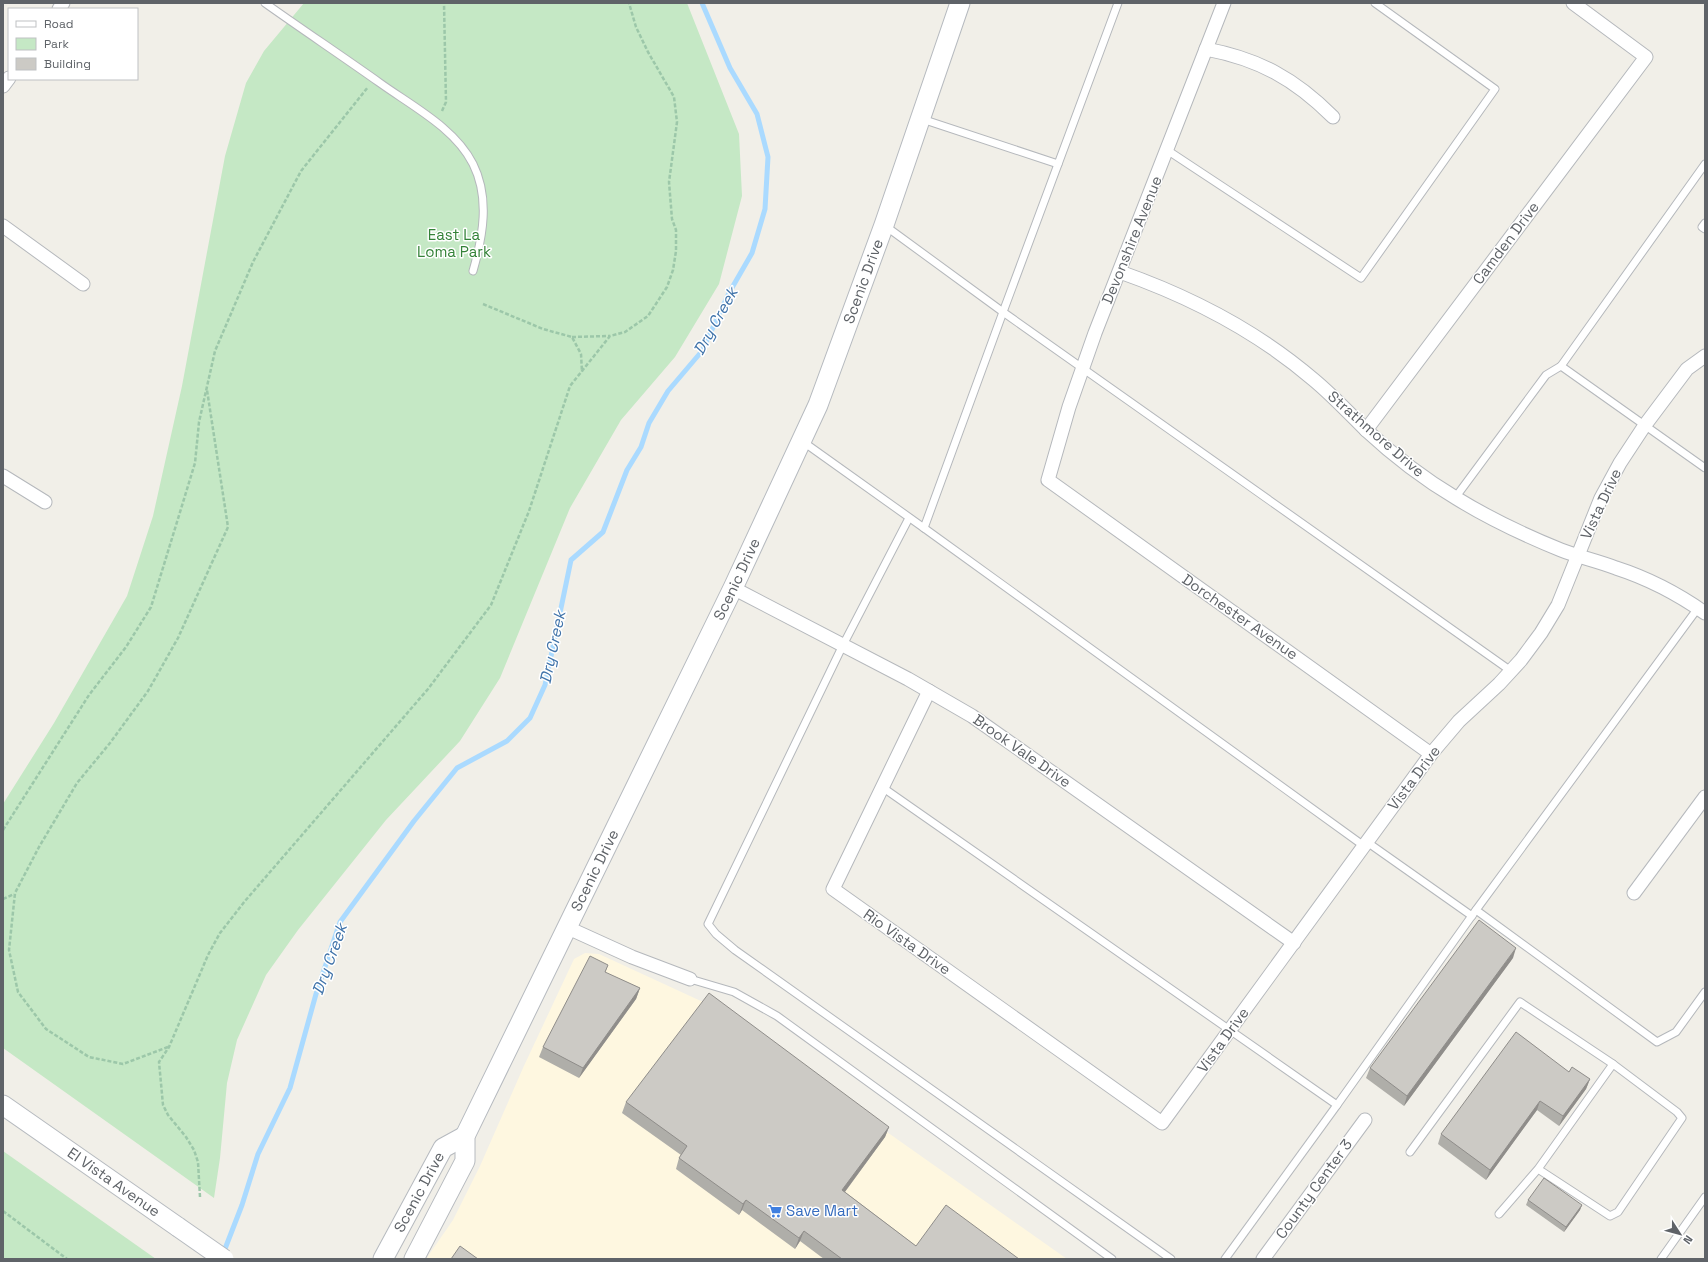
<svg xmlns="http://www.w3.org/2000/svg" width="1708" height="1262" font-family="'Space Grotesk',sans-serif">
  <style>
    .commercial { fill: #fef7e0 }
    .green { fill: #c5e8c5 }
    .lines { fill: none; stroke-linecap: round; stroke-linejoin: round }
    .stream { stroke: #aadaff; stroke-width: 5 }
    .lane-casing { stroke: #b5b8bc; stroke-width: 9 }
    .street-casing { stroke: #b5b8bc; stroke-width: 15 }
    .secondary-casing { stroke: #b6babf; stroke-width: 21 }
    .path { stroke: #9cc7a9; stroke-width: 2.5; stroke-dasharray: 4 2; stroke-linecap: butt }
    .lane { stroke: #fff; stroke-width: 7 }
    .street { stroke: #fff; stroke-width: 13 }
    .secondary { stroke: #fff; stroke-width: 19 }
    .secondary-bridge-casing { stroke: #b6babf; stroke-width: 21; stroke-linecap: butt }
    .secondary-bridge { stroke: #fff; stroke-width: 19 }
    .wall { fill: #afaea9 }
    .shaded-wall { fill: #8f8d8a }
    .building { fill: #cccac5; stroke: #8f8d8a }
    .labels { text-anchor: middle; stroke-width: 3; stroke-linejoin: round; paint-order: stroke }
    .park-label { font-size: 15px; fill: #348238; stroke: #fff }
    .street-label { font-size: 15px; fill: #5f6368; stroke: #fff }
    .shop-label { font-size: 15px; fill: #366cbe; stroke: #fff; text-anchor: start }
    .water-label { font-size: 16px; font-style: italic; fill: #4174aa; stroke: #fff }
  </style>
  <rect width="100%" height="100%" fill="#f1efe8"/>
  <!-- commercial -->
  <polygon class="commercial" points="585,953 599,954 703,1002 1067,1259 426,1259 453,1220 480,1166 523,1068 574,959"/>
  <!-- green -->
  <g class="green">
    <polygon points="304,3 687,3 739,134 742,196 719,284 675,357 621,420 570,508 500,678 460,741 386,820 298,930 266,975 237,1040 227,1083 220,1158 214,1198 3,1048 3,804 54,723 127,596 153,516 182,386 225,156 246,83 264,51"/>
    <polygon points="3,1151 156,1259 3,1259"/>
  </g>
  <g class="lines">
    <!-- stream -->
    <polyline class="stream" points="223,1254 242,1205 258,1154 290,1088 316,994 340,922 414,821 457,768 507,741 530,718 545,685 571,560 603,532 627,470 641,447 649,423 668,391 702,351 729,293 752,253 765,209 768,157 757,114 730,68 702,3"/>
    <defs>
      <g id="lane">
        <path d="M265 3C303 30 342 56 380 83 412 106 455 128 473 164 490 198 483 236 473 271"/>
        <polyline points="1118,3 1003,312 1511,671"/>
        <polyline points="922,119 1058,164"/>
        <polyline points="1167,150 1361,278 1495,89 1375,3"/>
        <polyline points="1705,164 1561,366 1705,468"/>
        <polyline points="1705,223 1702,227 1705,229"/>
        <polyline points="802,441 924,528 1003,312 884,225"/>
        <polyline points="1455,498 1546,375 1561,366"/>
        <polyline points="909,518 842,647 708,924 716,934 735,950 1171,1259"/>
        <polyline points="924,528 1364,846"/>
        <polyline points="1698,608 1476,910 1657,1042 1676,1032 1705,992"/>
        <polyline points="882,787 1337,1105 1476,910"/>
        <polyline points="1367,842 1472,916"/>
        <polyline points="690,979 734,992 777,1016 1112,1259"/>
        <polyline points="1410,1152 1520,1002 1613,1064"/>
        <polyline points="1499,1214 1538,1169 1613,1064 1677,1112 1682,1118 1618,1212 1610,1216 1538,1169"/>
        <polyline points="1225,1259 1337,1105"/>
        <polyline points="1661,1259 1705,1197"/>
      </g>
      <g id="street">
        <polyline points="1224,3 1095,333 1069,407 1048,480 1431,754"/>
        <polyline points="59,9 63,3"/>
        <path d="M1206 49C1259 59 1295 79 1333 117"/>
        <polyline points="3,86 9,78"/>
        <polyline points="3,226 83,284"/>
        <path d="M1120 272C1191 297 1257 331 1314 380 1332 395 1349 413 1366 430 1394 456 1424 479 1456 498 1490 519 1524 535 1561 550 1579 557 1598 561 1616 568 1647 578 1678 594 1705 613"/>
        <polyline points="1366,430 1646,57 1573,3"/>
        <polyline points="3,476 45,502"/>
        <polyline points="733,588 908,679 972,716 1294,943"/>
        <polyline points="929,691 833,889 1162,1123 1431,754 1459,721 1499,684 1521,660 1541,633 1558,605 1601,498 1620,463 1645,425 1687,369 1705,356"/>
        <polyline points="1634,893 1705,797"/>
        <polyline points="566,927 632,957 690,979"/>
        <polyline points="1263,1259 1365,1120"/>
      </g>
      <g id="secondary">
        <path id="s1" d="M3 1105 178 1227"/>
        <path id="s2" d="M383 1259 443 1148 465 1136"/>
        <path id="s3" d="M414 1259 465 1161V1136L733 588 818 405 884 225 960 3"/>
      </g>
    </defs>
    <!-- lane casing -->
    <use href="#lane" class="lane-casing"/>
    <!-- street casing -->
    <use href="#street" class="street-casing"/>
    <!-- secondary casing -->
    <use href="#secondary" class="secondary-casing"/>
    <!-- path -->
    <g class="path">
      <polyline points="442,111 446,102 444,3"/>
      <polyline points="483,304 543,329 572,337 581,354 582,372"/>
      <polyline points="572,337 610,336"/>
      <polyline points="3,830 89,695 126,647 151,607 195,463 199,422 215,351 253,262 301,171 368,87"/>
      <polyline points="3,899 14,894"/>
      <polyline points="168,1047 123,1064 89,1057 46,1029 18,992 9,950 15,893 39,847 77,783 110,743 148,691 178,638 228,527 207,390"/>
      <polyline points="200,1197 198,1162 194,1150 186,1137 168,1115 163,1105 159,1062 169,1047 208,955 220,933 245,901 428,689 491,605 529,511 570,386 610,336 625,332 648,316 667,287 673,270 676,251 676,230 672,219 669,182 677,122 674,97 648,52 636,27 629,3"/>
      <polyline points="3,1211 67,1259"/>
    </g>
    <!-- lane -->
    <use href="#lane" class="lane"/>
    <!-- street -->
    <use href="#street" class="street"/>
    <!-- secondary -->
    <use href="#secondary" class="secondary"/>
    <defs>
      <polyline id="secondary-bridge" points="178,1227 224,1259"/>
    </defs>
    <!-- secondary-bridge casing -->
    <use href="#secondary-bridge" class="secondary-bridge-casing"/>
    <!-- secondary-bridge -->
    <use href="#secondary-bridge" class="secondary-bridge"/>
  </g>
  <!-- wall -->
  <g class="wall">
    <polygon points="1513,958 1404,1106 1366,1078 1370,1068"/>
    <polygon points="608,965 605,973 640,988 636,999 579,1078 539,1057 543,1047"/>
    <polygon points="1569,1072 1590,1079 1586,1089 1559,1126 1537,1110 1486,1180 1438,1144 1441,1134"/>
    <polygon points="626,1102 889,1127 885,1137 845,1192 916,1246 1019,1259 824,1259 800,1241 795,1249 742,1210 739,1215 676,1169 679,1158 681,1155 622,1113"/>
    <polygon points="1528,1200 1582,1205 1580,1210 1564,1232 1526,1205"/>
  </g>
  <!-- shaded-wall -->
  <g class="shaded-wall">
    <polygon points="1516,948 1513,958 1404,1106 1407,1096"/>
    <polygon points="640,988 636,999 579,1078 583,1068"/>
    <polygon points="1590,1079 1586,1089 1559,1126 1563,1116"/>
    <polygon points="1540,1101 1537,1110 1486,1180 1490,1170"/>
    <polygon points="889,1127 885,1137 838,1201 842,1190"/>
    <polygon points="746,1200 742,1210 739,1215 743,1204"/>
    <polygon points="1582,1205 1580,1210 1564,1232 1566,1227"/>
    <polygon points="804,1231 800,1241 795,1249 799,1238"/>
  </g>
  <!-- building -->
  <g class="building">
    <polygon points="1479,920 1516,948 1407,1096 1370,1068"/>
    <polygon points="590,956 608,965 605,972 640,988 583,1068 543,1047"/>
    <polygon points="709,993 889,1127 842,1190 916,1246 946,1205 1019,1259 842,1259 804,1231 799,1238 746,1200 743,1204 679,1158 687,1146 626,1102"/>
    <polygon points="1516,1032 1569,1072 1572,1067 1590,1079 1563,1116 1540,1101 1490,1170 1441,1134"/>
    <polygon points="1544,1178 1582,1205 1566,1227 1528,1200"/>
    <polygon points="460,1246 478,1259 451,1259"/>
  </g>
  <!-- icons -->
  <defs>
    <symbol id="supermarket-bare" viewBox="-9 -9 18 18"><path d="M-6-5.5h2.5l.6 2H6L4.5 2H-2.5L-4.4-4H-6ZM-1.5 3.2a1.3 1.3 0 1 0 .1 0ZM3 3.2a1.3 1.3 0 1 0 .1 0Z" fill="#3f7fe0" stroke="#fff" stroke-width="2.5" paint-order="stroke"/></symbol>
  </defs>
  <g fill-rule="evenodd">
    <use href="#supermarket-bare" x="765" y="1201" width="20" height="20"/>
  </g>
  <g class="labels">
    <!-- park labels -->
    <g class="park-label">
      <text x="454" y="240">East La<tspan x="454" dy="17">Loma Park</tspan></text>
    </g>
    <!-- street labels -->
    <g class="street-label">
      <text transform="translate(1132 240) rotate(-68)" y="5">Devonshire Avenue</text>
      <text transform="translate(1506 243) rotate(-53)" y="5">Camden Drive</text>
      <text dy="5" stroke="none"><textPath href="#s3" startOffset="1079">Scenic Drive</textPath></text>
      <text transform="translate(1376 434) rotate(41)" y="5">Strathmore Drive</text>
      <text transform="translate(1601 504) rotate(-65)" y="5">Vista Drive</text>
      <text dy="5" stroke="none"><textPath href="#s3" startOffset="755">Scenic Drive</textPath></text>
      <text transform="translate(1240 617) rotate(35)" y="5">Dorchester Avenue</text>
      <text transform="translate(1022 751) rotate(35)" y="5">Brook Vale Drive</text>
      <text transform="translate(1414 778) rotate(-53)" y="5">Vista Drive</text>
      <text dy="5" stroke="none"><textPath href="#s3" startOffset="431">Scenic Drive</textPath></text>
      <text transform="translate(907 942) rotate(35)" y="5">Rio Vista Drive</text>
      <text transform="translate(1223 1040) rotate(-54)" y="5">Vista Drive</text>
      <text dy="5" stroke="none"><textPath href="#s1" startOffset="135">El Vista Avenue</textPath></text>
      <text transform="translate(1314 1189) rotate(-54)" y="5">County Center 3</text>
      <text dy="5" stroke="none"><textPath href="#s2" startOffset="76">Scenic Drive</textPath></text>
    </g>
    <!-- shop labels -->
    <g class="shop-label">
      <text x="786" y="1216">Save Mart</text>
    </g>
    <!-- water labels -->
    <g class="water-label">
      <text transform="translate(715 321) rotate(-61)" y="6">Dry Creek</text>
      <text transform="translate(552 647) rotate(-78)" y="6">Dry Creek</text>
      <text transform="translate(329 959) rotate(-70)" y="6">Dry Creek</text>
    </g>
  </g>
  <!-- border -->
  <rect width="1708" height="1262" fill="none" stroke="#5f6368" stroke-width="8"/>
  <!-- legend -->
  <rect x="8" y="8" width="130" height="72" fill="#ffffff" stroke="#bfc1c3"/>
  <rect x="16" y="21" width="20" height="6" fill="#ffffff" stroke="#bfc1c3"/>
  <text x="44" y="28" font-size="12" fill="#5f6368">Road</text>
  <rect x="16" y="38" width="20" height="12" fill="#c5e8c5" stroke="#bfc1c3"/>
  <text x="44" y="48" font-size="12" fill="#5f6368">Park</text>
  <rect x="16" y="58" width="20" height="12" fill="#cccac5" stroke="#bfc1c3"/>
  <text x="44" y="68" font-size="12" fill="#5f6368">Building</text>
  <!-- north arrow -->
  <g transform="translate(1680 1234) rotate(126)" stroke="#ffffff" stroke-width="3" paint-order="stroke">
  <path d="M0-3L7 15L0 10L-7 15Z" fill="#5f6368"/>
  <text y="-6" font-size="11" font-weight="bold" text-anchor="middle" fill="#5f6368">N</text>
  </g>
</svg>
